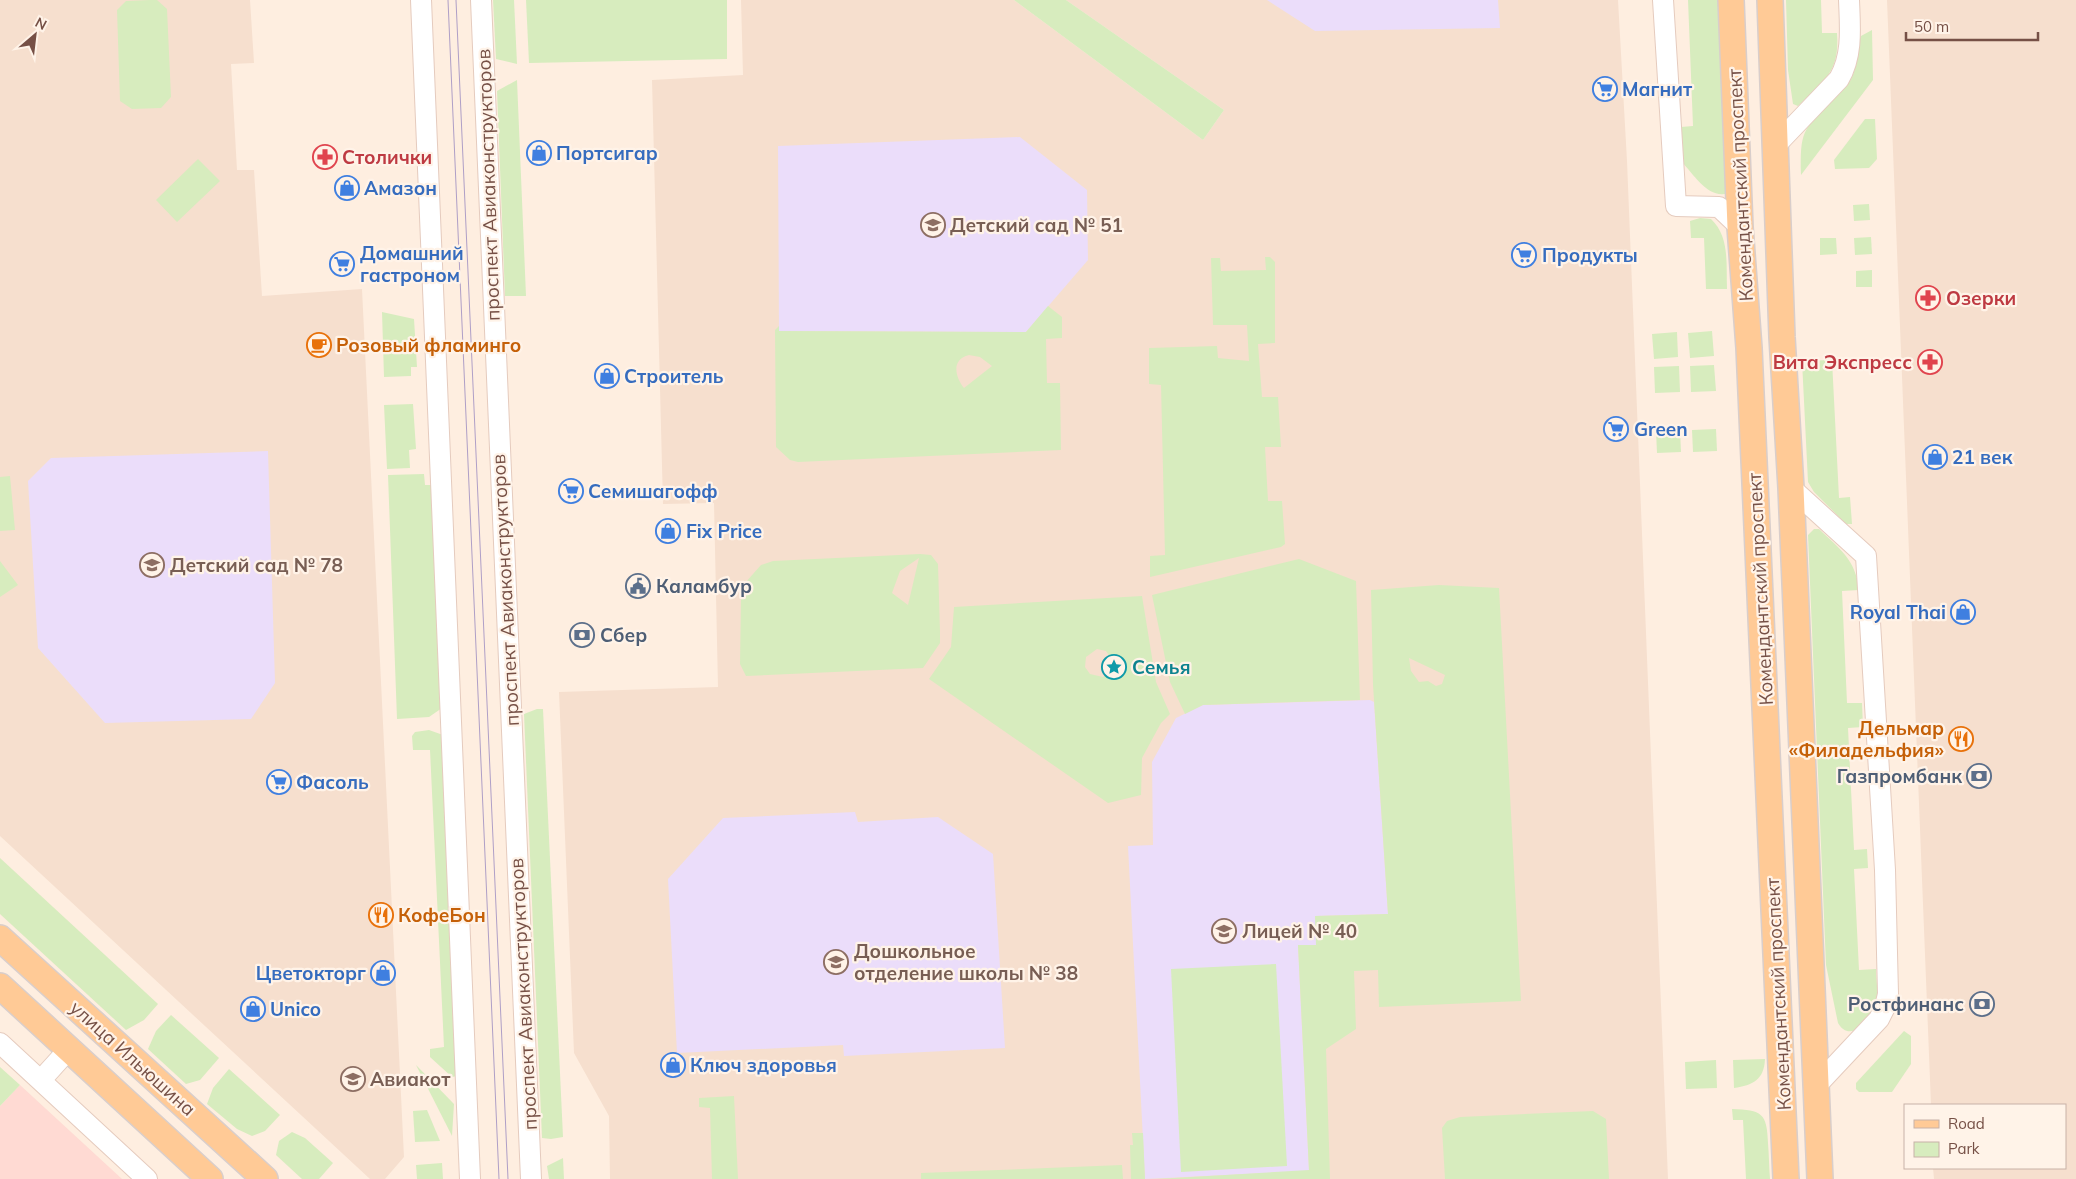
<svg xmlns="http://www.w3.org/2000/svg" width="2076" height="1179" font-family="Mulish,sans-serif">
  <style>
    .residential { fill: #f6dfce }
    .commercial { fill: #ffdad3 }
    .education { fill: #ebddfa }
    .green { fill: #d7ecbe; fill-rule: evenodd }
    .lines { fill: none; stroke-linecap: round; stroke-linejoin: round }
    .minor-casing { stroke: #e5cbbe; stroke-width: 22 }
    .major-casing { stroke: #d9cecb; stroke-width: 28 }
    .minor { stroke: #fff; stroke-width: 20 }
    .major { stroke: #ffca96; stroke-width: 25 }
    .tram { stroke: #af9fc7; stroke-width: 1 }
    .labels { text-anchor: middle; stroke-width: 4.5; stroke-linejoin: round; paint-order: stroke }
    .shop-label { font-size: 19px; font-weight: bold; fill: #366cbe; stroke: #fff3e8; text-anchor: start }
    .health-label { font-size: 19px; font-weight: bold; fill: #be3a42; stroke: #fff3e8; text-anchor: start }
    .street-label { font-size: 19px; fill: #765046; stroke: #fff3e8 }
    .education-label { font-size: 19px; font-weight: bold; fill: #785e54; stroke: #fff3e8; text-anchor: start }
    .food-label { font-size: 19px; font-weight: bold; fill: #c56008; stroke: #fff3e8; text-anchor: start }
    .service-label { font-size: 19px; font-weight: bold; fill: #4e5e75; stroke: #fff3e8; text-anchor: start }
    .culture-label { font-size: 19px; font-weight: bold; fill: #0d838f; stroke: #fff3e8; text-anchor: start }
  </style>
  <rect width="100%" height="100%" fill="#feeee0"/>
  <!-- residential -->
  <g class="residential">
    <polygon points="0,0 250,0 254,63 231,64 237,170 254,170 262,296 362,289 404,1157 385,1179 370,1179 0,836"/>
    <polygon points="741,0 1014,0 1203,140 1224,110 1066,0 1618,0 1627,161 1668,1179 610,1179 609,1116 574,1053 559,692 718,687 714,503 663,504 652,80 743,75"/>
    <polygon points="1887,0 2076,0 2076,1179 1934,1179 1933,1168 2065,1168 2065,1105 1931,1105"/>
  </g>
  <!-- commercial -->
  <polygon class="commercial" points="20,1085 122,1179 0,1179 0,1106"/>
  <!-- education -->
  <g class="education">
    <polygon points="1267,0 1498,0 1500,28 1315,31"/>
    <polygon points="1020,137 1087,190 1088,260 1026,332 779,331 778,146"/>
    <polygon points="268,451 275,683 251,719 105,723 38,648 28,481 51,458"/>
    <polygon points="1370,700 1374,702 1388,914 1315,916 1317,945 1298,946 1309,1171 1145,1179 1128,846 1153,845 1152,762 1176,718 1203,705"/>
    <polygon points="855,812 858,822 938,817 993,854 1005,1048 844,1056 843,1045 677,1053 668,879 723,818"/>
  </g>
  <!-- green -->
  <g class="green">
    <polygon points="150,0 157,0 167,9 171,97 161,108 132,109 120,101 117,10 126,1"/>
    <polygon points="493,0 514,0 517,64 496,59"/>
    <polygon points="526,0 727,0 727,59 529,63"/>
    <polygon points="1014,0 1066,0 1224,110 1203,140"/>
    <path d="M1688 0H1723L1729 193C1709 200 1695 176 1682 162L1681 127 1693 126Z"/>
    <path d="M1786 0H1821L1822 33H1837C1840 72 1824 81 1798 106L1793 104 1788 70Z"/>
    <path d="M1872 30 1873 80 1801 175C1800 133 1802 129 1832 101 1837 95 1844 90 1848 84 1859 69 1855 52 1861 36Z"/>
    <polygon points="517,80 526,296 505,296 497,91"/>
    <polygon points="1865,119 1875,119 1877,159 1869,168 1835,169 1834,160"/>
    <polygon points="198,159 220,181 177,222 156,200"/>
    <polygon points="1869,204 1870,220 1854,221 1853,205"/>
    <path d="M1700 218 1711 219C1730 237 1726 264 1727 289H1706L1704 238H1691L1690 221Z"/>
    <polygon points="1871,237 1872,254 1855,255 1854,238"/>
    <polygon points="1820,238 1836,238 1837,254 1820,255"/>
    <polygon points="1265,257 1270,257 1275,262 1275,343 1258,344 1262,397 1278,397 1281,447 1265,447 1268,501 1282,501 1285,544 1281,547 1150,577 1150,556 1165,555 1161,385 1149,384 1149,348 1217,346 1218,358 1249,361 1247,325 1213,325 1211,258 1220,258 1221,271 1266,270"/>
    <polygon points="1872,270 1872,287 1856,287 1856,271"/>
    <path d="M1048 306 1062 317V338L1046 339 1047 383H1060L1061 450 798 462 790 460 776 447 775 330 779 326V331L1026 332ZM969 355 980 357 992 366 964 388C955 377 951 359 969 355Z"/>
    <polygon points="382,312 414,319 417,367 411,367 411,376 384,377"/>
    <polygon points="1712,331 1714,356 1690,358 1688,333"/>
    <polygon points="1677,332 1678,357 1654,359 1652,334"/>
    <polygon points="1832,360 1839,498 1850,497 1852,524 1846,524 1814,492 1808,482 1802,361"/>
    <polygon points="1714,365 1716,391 1691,392 1690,366"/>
    <polygon points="1679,366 1680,392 1655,393 1654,367"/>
    <polygon points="413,404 416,449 409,450 410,468 387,469 384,405"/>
    <polygon points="1716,429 1717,451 1693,452 1692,430"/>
    <polygon points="1680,430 1681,452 1657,453 1656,431"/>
    <polygon points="424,474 425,485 433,485 442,708 429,717 397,719 388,475"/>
    <polygon points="10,476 15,530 0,531 0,477"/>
    <path d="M1814 529H1819C1840 549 1856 560 1859 590L1842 591 1847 703H1862L1863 727 1848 728 1854 850 1867 849 1868 868 1854 869 1859 970 1876 969C1876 980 1879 994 1876 1005 1871 1020 1850 1044 1838 1023L1826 965 1808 535Z"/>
    <path d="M920 554 931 555 938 564 940 632V643L923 668 746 676 740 664 741 596 745 583 761 565 773 561ZM919 558 908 605 892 593 900 571Z"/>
    <polygon points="1299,559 1356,581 1360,700 1203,705 1185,714 1170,682 1152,595"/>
    <polygon points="0,561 18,585 0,597"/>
    <path d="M1439 585 1499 588 1521 1001 1379 1007 1378 970 1354 971 1356 1029 1326 1049 1330 1179H1157L1309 1170 1298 945H1316L1315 916 1388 914 1373 685 1371 590ZM1409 658 1445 675 1442 684 1436 686 1428 681 1419 682 1411 671Z"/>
    <path d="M1142 596 1156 682 1170 714 1161 723 1142 758 1141 795 1108 803 929 679 951 647 954 607ZM1097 649 1106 651 1113 662 1110 671 1103 677 1090 674 1085 667 1086 657Z"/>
    <polygon points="537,709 543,709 563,1137 551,1139 542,1138 524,714"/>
    <polygon points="429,730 443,735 457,1076 452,1077 430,1057 430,1049 444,1047 430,750 413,750 412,736 415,732"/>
    <polygon points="0,858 158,1004 144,1020 126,1030 0,914"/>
    <polygon points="1276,964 1287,1166 1181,1172 1171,969"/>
    <polygon points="171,1015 219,1058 200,1080 186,1084 148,1049 156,1031"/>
    <polygon points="1904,1031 1911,1036 1911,1064 1892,1092 1859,1092 1856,1089 1856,1083"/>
    <path d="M1765 1059C1764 1080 1753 1085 1734 1088L1733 1060Z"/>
    <polygon points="1716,1060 1717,1088 1686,1089 1685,1062"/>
    <polygon points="416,1065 454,1104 452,1136"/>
    <polygon points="0,1067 20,1085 0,1106"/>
    <polygon points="229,1069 280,1115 265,1131 252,1136 237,1129 207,1104 213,1088"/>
    <polygon points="734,1096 738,1179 712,1179 710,1108 699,1107 699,1098"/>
    <path d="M1732 1109C1762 1110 1767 1113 1768 1143 1769 1155 1769 1167 1770 1179H1746L1743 1120H1733Z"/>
    <polygon points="427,1110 440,1141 415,1142 413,1111"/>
    <polygon points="1593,1111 1606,1119 1609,1179 1445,1179 1442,1128 1447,1121 1460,1117"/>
    <polygon points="292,1132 305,1138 333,1163 319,1179 302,1179 276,1155 279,1141"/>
    <polygon points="1132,1133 1143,1133 1145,1179 1131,1179 1130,1145 1133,1145"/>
    <polygon points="563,1158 564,1179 549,1179 547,1166"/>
    <polygon points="442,1163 443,1179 417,1179 416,1165"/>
    <polygon points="1122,1165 1123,1179 921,1179 921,1173"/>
  </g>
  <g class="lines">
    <defs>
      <g id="minor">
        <polyline points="421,0 470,1179"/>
        <polyline points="481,0 531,1179"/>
        <polyline points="1663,0 1676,206 1719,207 1740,227"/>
        <path d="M1774 147 1839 79C1853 55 1850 27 1849 0"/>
        <polyline points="1791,488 1866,556 1885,870 1888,994 1885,1007 1879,1019 1817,1085"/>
        <polyline points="0,1043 147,1179"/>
        <polyline points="41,1080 69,1049"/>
      </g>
      <g id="major">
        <polyline points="1731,0 1740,227 1749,348 1786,1179"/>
        <polyline points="1770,0 1782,337 1791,488 1820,1179"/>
        <polyline points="0,938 265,1179"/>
        <polyline points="0,986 210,1179"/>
      </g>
    </defs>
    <!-- minor casing -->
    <use href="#minor" class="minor-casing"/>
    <!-- major casing -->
    <use href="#major" class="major-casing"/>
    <!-- minor -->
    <use href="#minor" class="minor"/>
    <!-- major -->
    <use href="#major" class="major"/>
    <!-- tram -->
    <g class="tram">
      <polyline points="448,0 499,1179"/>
      <polyline points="456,0 508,1179"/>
    </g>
  </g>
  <!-- icons -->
  <defs>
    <symbol id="supermarket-ring" viewBox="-11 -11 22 22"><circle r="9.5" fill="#fff3e8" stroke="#3f7fe0" stroke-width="1.5"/><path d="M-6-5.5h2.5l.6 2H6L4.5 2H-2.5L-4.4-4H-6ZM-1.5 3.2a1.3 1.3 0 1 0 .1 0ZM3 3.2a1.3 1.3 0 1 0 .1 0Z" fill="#3f7fe0"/></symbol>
    <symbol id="shop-ring" viewBox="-11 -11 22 22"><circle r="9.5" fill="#fff3e8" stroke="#3f7fe0" stroke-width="1.5"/><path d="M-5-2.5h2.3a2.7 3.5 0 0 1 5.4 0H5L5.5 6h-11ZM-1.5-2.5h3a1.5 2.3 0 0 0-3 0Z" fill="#3f7fe0"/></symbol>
    <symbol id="pharmacy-ring" viewBox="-11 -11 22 22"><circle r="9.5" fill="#fff3e8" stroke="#e0444e" stroke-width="1.5"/><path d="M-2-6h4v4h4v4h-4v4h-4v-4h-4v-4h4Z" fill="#e0444e"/></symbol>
    <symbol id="school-ring" viewBox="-11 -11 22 22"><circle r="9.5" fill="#fff3e8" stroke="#8d6e63" stroke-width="1.5"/><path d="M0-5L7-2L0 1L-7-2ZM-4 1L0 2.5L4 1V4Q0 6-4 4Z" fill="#8d6e63"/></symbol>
    <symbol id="cafe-ring" viewBox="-11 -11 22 22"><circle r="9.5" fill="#fff3e8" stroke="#e8710a" stroke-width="1.5"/><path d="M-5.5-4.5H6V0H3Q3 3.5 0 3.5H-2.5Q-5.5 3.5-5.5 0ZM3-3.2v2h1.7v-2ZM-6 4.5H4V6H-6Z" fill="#e8710a"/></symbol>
    <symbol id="civic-ring" viewBox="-11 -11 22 22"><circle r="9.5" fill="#fff3e8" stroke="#5c6f8a" stroke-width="1.5"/><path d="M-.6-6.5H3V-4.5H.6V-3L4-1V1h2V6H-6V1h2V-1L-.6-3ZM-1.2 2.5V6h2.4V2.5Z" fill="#5c6f8a"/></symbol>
    <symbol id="bank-ring" viewBox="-11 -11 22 22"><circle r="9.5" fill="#fff3e8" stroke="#5c6f8a" stroke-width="1.5"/><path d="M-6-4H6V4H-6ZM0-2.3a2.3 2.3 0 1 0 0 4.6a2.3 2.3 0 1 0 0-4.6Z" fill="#5c6f8a"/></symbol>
    <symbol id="sight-ring" viewBox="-11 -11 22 22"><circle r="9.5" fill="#fff3e8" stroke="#0f9aa8" stroke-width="1.5"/><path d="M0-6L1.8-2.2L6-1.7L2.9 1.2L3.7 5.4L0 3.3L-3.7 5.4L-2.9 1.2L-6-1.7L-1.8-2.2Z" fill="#0f9aa8"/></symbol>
    <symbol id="restaurant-ring" viewBox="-11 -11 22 22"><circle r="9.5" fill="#fff3e8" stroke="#e8710a" stroke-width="1.5"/><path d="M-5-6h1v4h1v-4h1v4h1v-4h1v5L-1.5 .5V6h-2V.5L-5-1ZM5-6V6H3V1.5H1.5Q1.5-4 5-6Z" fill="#e8710a"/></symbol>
  </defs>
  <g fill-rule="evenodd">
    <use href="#supermarket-ring" x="1591" y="75" width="28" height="28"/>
    <use href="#shop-ring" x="525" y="139" width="28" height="28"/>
    <use href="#pharmacy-ring" x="311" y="143" width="28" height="28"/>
    <use href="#shop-ring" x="333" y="174" width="28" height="28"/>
    <use href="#school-ring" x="919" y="211" width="28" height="28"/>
    <use href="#supermarket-ring" x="1510" y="241" width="28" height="28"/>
    <use href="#supermarket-ring" x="328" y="250" width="28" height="28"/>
    <use href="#pharmacy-ring" x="1914" y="284" width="28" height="28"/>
    <use href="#cafe-ring" x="305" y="331" width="28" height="28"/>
    <use href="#pharmacy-ring" x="1916" y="348" width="28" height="28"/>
    <use href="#shop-ring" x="593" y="362" width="28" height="28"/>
    <use href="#supermarket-ring" x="1602" y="415" width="28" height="28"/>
    <use href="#shop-ring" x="1921" y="443" width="28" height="28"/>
    <use href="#supermarket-ring" x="557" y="477" width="28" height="28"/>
    <use href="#shop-ring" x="654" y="517" width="28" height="28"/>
    <use href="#school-ring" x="138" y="551" width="28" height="28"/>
    <use href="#civic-ring" x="624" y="572" width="28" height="28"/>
    <use href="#shop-ring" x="1949" y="598" width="28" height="28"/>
    <use href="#bank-ring" x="568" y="621" width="28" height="28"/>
    <use href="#sight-ring" x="1100" y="653" width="28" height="28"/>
    <use href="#restaurant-ring" x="1947" y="725" width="28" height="28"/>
    <use href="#bank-ring" x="1965" y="762" width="28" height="28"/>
    <use href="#supermarket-ring" x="265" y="768" width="28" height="28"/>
    <use href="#restaurant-ring" x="367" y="901" width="28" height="28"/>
    <use href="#school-ring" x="1210" y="917" width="28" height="28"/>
    <use href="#school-ring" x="822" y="948" width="28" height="28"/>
    <use href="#shop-ring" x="369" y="959" width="28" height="28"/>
    <use href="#bank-ring" x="1968" y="990" width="28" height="28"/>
    <use href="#shop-ring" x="239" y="995" width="28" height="28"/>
    <use href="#shop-ring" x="659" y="1051" width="28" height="28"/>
    <use href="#school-ring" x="339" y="1065" width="28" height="28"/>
  </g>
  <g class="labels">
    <!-- shop labels -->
    <g class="shop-label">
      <text x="1622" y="96">Магнит</text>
      <text x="556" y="160">Портсигар</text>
      <text x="364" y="195">Амазон</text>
      <text x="360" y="260">Домашний<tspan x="360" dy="22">гастроном</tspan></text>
      <text x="1542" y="262">Продукты</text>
      <text x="624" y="383">Строитель</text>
      <text x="1634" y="436">Green</text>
      <text x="1952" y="464">21 век</text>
      <text x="588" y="498">Семишагофф</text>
      <text x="686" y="538">Fix Price</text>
      <text x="1946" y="619" text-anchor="end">Royal Thai</text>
      <text x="296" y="789">Фасоль</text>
      <text x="366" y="980" text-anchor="end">Цветокторг</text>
      <text x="270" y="1016">Unico</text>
      <text x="690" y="1072">Ключ здоровья</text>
    </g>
    <!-- health labels -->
    <g class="health-label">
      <text x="342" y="164">Столички</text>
      <text x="1946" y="305">Озерки</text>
      <text x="1912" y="369" text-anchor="end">Вита Экспресс</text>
    </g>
    <!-- street labels -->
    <g class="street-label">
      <text transform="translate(488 185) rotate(-92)" y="7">проспект Авиаконструкторов</text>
      <text transform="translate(1740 185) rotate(-93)" y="7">Комендантский проспект</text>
      <text transform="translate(1760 589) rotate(-93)" y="7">Комендантский проспект</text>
      <text transform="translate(505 590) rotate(-93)" y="7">проспект Авиаконструкторов</text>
      <text transform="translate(523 994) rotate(-93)" y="7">проспект Авиаконструкторов</text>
      <text transform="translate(1778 994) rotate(-93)" y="7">Комендантский проспект</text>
      <text transform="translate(133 1058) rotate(42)" y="7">улица Ильюшина</text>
    </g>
    <!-- education labels -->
    <g class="education-label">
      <text x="950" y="232">Детский сад № 51</text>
      <text x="170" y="572">Детский сад № 78</text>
      <text x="1242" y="938">Лицей № 40</text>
      <text x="854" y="958">Дошкольное<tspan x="854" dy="22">отделение школы № 38</tspan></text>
      <text x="370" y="1086">Авиакот</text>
    </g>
    <!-- food labels -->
    <g class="food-label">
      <text x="336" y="352">Розовый фламинго</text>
      <text x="1944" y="735" text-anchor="end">Дельмар<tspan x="1944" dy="22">«Филадельфия»</tspan></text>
      <text x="398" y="922">КофеБон</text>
    </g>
    <!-- service labels -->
    <g class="service-label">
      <text x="656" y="593">Каламбур</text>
      <text x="600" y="642">Сбер</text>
      <text x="1962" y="783" text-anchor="end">Газпромбанк</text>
      <text x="1964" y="1011" text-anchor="end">Ростфинанс</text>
    </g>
    <!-- culture labels -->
    <g class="culture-label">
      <text x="1132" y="674">Семья</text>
    </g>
  </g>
  <!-- legend -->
  <rect x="1904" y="1104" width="162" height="65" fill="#fff3e8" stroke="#c8b2a7"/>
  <rect x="1914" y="1120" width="25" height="8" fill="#ffca96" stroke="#c8b2a7"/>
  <text x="1948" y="1129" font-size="15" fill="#765046">Road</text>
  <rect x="1914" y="1142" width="25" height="15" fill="#d7ecbe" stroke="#c8b2a7"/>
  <text x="1948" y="1154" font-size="15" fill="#765046">Park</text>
  <!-- north arrow -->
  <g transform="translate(35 35) rotate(28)" stroke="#fff3e8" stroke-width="4" paint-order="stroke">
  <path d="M0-4L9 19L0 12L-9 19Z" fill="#765046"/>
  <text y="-8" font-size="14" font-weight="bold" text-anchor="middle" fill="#765046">N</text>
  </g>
  <!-- scale -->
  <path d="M1906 32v8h132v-8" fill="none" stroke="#765046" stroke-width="2.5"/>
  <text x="1914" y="32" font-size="15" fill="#765046" stroke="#fff3e8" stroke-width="4" paint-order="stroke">50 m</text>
</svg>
